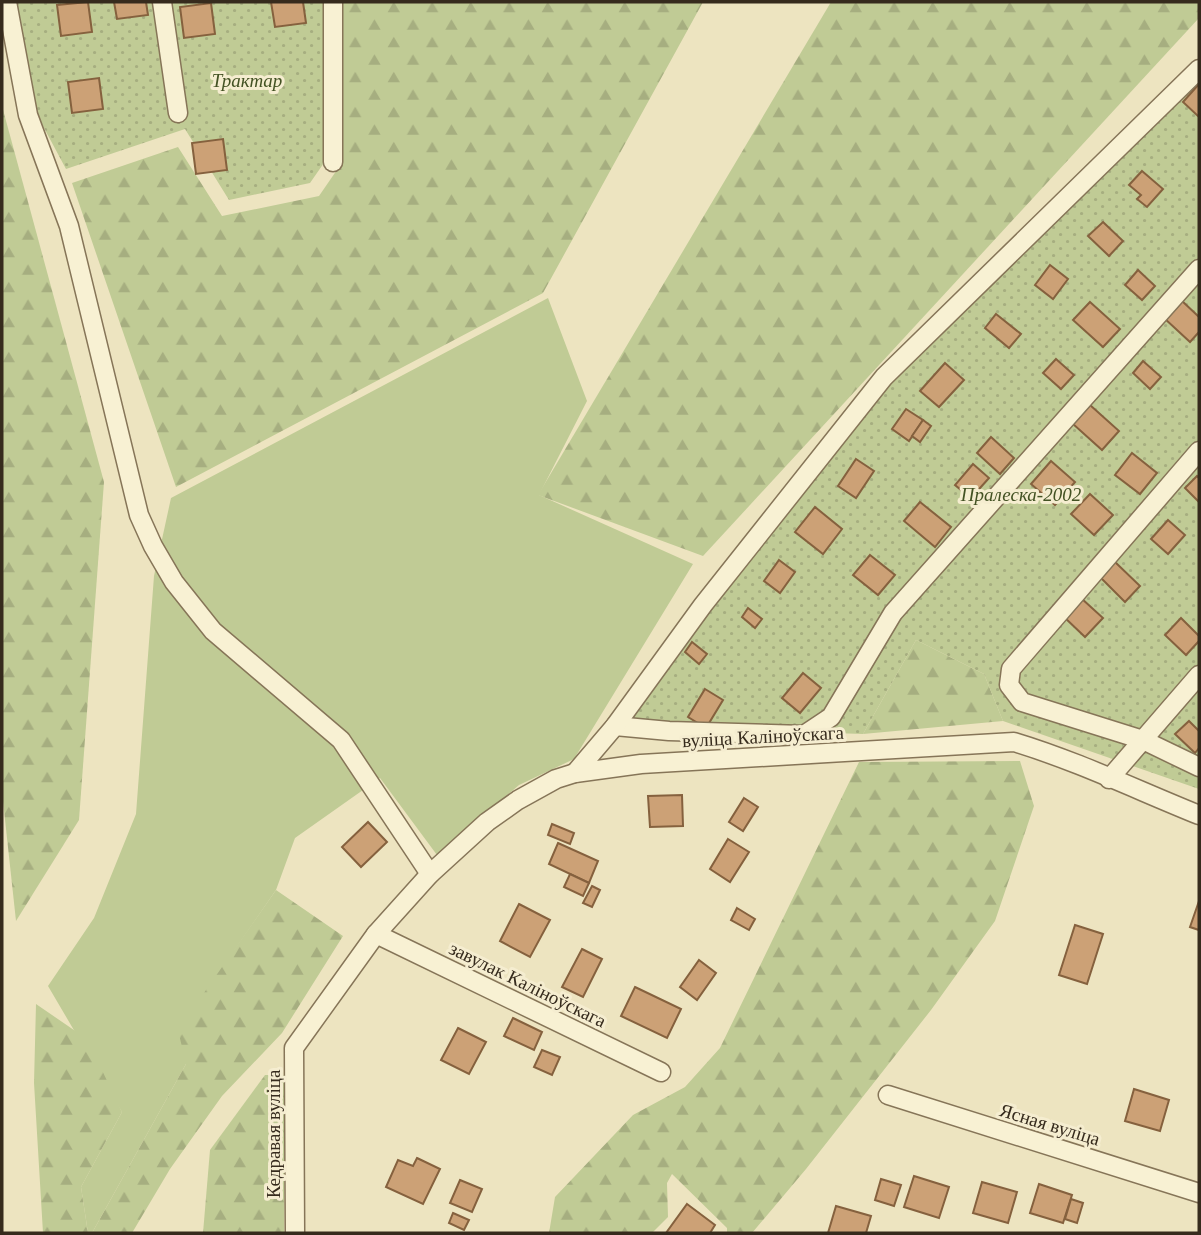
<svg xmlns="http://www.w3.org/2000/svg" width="1201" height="1235" font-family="Georgia,serif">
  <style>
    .grass { fill: #c0cb95 }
    .forest { fill: url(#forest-firs) }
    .park { fill: url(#park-dots) }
    .building { fill: #cca176; stroke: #85613e; stroke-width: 2 }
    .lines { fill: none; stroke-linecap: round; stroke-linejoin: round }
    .minor-casing { stroke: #867558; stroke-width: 21 }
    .minor { stroke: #f8f1d3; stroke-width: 18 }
    .labels { text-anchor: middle; stroke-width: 6; stroke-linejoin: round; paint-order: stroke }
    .park-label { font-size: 19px; font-style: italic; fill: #435223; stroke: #f5edd0 }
    .street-label { font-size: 19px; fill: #362b1d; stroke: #f5edd0 }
  </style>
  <defs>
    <pattern id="forest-firs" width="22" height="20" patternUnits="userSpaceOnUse" patternTransform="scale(1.75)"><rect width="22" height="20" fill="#c0cb95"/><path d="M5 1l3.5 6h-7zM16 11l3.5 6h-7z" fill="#a6ae80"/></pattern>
    <pattern id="park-dots" width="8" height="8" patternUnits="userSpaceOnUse" patternTransform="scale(1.75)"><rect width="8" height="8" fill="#c0cb95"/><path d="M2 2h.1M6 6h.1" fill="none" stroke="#a6ae80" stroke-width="1.8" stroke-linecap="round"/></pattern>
  </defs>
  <rect width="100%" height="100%" fill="#ede4c0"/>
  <!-- grass -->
  <polygon class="grass" points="548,298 587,401 539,495 693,564 574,759 519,785 437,855 380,778 295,838 276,890 234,951 186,1064 92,1233 88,1233 81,1187 122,1112 48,986 94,918 136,814 154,576 171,498"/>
  <!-- forest -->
  <g class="forest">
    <polygon points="341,2 703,2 543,293 176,487 72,183 178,147 222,216 319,196 341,164"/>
    <polygon points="831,2 1199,2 1199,18 703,556 538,495"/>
    <polygon points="2,106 104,482 79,820 16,921 2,792"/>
    <polygon points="916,640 984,674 1003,721 863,734"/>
    <polygon points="1020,761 1034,806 995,921 931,1010 806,1169 752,1233 727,1233 727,1228 672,1174 667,1183 668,1217 652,1233 549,1233 555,1197 633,1115 685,1087 720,1048 859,762"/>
    <polygon points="276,890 343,936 282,1033 222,1096 170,1169 132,1233 92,1233 186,1064 178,1030"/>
    <polygon points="36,1004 87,1039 122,1112 81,1187 88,1233 43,1233 34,1083"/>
    <polygon points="265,1075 285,1075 284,1233 203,1233 210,1150"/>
  </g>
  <!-- park -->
  <g class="park">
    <polygon points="15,2 326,2 326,160 310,183 229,200 185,129 66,169 36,113"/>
    <polygon points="1199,73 1199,789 1003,721 984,674 916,640 863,734 615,726 884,377"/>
  </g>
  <!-- building -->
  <g class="building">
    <polygon points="88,2 92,32 61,36 57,5"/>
    <polygon points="114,2 146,2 148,15 117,19"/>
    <polygon points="271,2 303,2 306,23 275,27"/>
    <polygon points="211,3 215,34 184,38 180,7"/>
    <polygon points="99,78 103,109 72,113 68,82"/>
    <polygon points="1199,84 1199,117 1183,102"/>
    <polygon points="223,139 227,170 196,174 192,143"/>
    <polygon points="1142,171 1163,189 1147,207 1137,199 1141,195 1129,185"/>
    <polygon points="1103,222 1123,241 1109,256 1088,236"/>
    <polygon points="1050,265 1068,279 1053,299 1035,285"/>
    <polygon points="1138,270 1155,286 1142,300 1125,285"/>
    <polygon points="1181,300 1199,317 1199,332 1190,342 1164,318"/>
    <polygon points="1090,302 1120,329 1103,347 1073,320"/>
    <polygon points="996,314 1021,334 1009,348 985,328"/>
    <polygon points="1056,359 1074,375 1061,389 1043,373"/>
    <polygon points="1143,361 1161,377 1150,389 1133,373"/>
    <polygon points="945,363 964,380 939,407 920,391"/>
    <polygon points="1090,405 1119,431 1102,450 1073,424"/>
    <polygon points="906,409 923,420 909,441 892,429"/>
    <polygon points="923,420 931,426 920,442 912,436"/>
    <polygon points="991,437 1014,458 1000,474 977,453"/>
    <polygon points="1132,453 1157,473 1140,494 1115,475"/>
    <polygon points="856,459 874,471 856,498 838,486"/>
    <polygon points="1051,461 1075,482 1055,505 1031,484"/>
    <polygon points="973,464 989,478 971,498 955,485"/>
    <polygon points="1197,476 1199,478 1199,502 1185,488"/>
    <polygon points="1090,494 1113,515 1094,535 1071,514"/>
    <polygon points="920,502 951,527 935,547 904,521"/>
    <polygon points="815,507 842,529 823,554 795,532"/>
    <polygon points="1168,520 1185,535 1168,554 1151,539"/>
    <polygon points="870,555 895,575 878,595 853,575"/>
    <polygon points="779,560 795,572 780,593 764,581"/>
    <polygon points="1114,561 1140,586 1125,602 1099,576"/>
    <polygon points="1081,598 1103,618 1085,637 1063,616"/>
    <polygon points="748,608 762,619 755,628 742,617"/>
    <polygon points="1181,618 1199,636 1199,641 1186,655 1165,635"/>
    <polygon points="692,642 707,654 699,664 685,652"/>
    <polygon points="803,673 821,688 800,713 782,698"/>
    <polygon points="705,689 723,700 706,728 688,717"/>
    <polygon points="1189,721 1199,731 1199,748 1195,753 1175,734"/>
    <polygon points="682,795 683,826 650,827 648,796"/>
    <polygon points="744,798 758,807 743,831 729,822"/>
    <polygon points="368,822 387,842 361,867 342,847"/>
    <polygon points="552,824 574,833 570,844 548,835"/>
    <polygon points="728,839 749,852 730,882 710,869"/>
    <polygon points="558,843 598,861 589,883 549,864"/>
    <polygon points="570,874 589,883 583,896 564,887"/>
    <polygon points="592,886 600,890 592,907 583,903"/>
    <polygon points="1199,901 1199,930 1190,927"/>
    <polygon points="519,904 550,920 530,957 500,941"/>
    <polygon points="737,908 755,919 749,930 731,920"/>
    <polygon points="1075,925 1103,934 1087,984 1059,975"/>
    <polygon points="582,949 602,959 583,997 562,987"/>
    <polygon points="699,960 716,973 697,1000 680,987"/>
    <polygon points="635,987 681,1009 667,1038 621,1016"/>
    <polygon points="513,1018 542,1032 534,1050 504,1036"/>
    <polygon points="458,1028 486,1042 469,1074 441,1060"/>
    <polygon points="542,1050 560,1057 552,1075 534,1067"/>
    <polygon points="1134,1089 1169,1100 1160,1131 1125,1121"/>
    <polygon points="417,1158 440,1169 423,1204 386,1187 398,1160 413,1166"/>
    <polygon points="914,1176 949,1187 939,1218 904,1207"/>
    <polygon points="881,1179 901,1185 894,1206 875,1200"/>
    <polygon points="460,1180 482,1189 472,1212 450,1203"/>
    <polygon points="982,1182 1017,1192 1008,1223 973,1213"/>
    <polygon points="1039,1184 1072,1195 1063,1223 1030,1213"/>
    <polygon points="1071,1199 1083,1203 1077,1223 1065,1219"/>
    <polygon points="687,1204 715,1225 710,1233 666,1233"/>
    <polygon points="836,1206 871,1216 866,1233 828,1233"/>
    <polygon points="453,1213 469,1220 464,1230 449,1223"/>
  </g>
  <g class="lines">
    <defs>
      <g id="minor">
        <polyline points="7,2 28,115 69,226 139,515 153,546 174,582 213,631 341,740 430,874"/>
        <polyline points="162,2 178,113"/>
        <polyline points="333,2 333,162"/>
        <polyline points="1199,451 1011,669 1009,685 1022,702 1143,740 1199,767"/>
        <polyline points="615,726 669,731 804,735 831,717 893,613 1199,269"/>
        <polyline points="575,773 615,726 703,605 884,377 1199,69"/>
        <polyline points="1109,779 1199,675"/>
        <polyline points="376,934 661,1072"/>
        <polyline points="888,1095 1199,1193"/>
        <path d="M295 1233 294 1048 376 934 430 874 487 822 518 800 556 779 575 773 641 764 1014 742C1077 761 1137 790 1199 815"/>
      </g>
    </defs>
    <!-- minor casing -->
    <use href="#minor" class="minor-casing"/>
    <!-- minor -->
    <use href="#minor" class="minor"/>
  </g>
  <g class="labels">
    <!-- park labels -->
    <g class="park-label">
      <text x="247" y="87">Трактар</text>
      <text x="1021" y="501">Пралеска-2002</text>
    </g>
    <!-- street labels -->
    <g class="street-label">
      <text transform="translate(763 736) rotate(-3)" y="7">вуліца Каліноўскага</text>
      <text transform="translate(528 984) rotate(26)" y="7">завулак Каліноўскага</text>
      <text transform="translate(1050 1124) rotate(17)" y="7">Ясная вуліца</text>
      <text transform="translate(273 1134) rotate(-90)" y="7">Кедравая вуліца</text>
    </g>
  </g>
  <!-- border -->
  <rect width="1201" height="1235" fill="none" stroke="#362b1d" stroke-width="7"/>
</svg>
